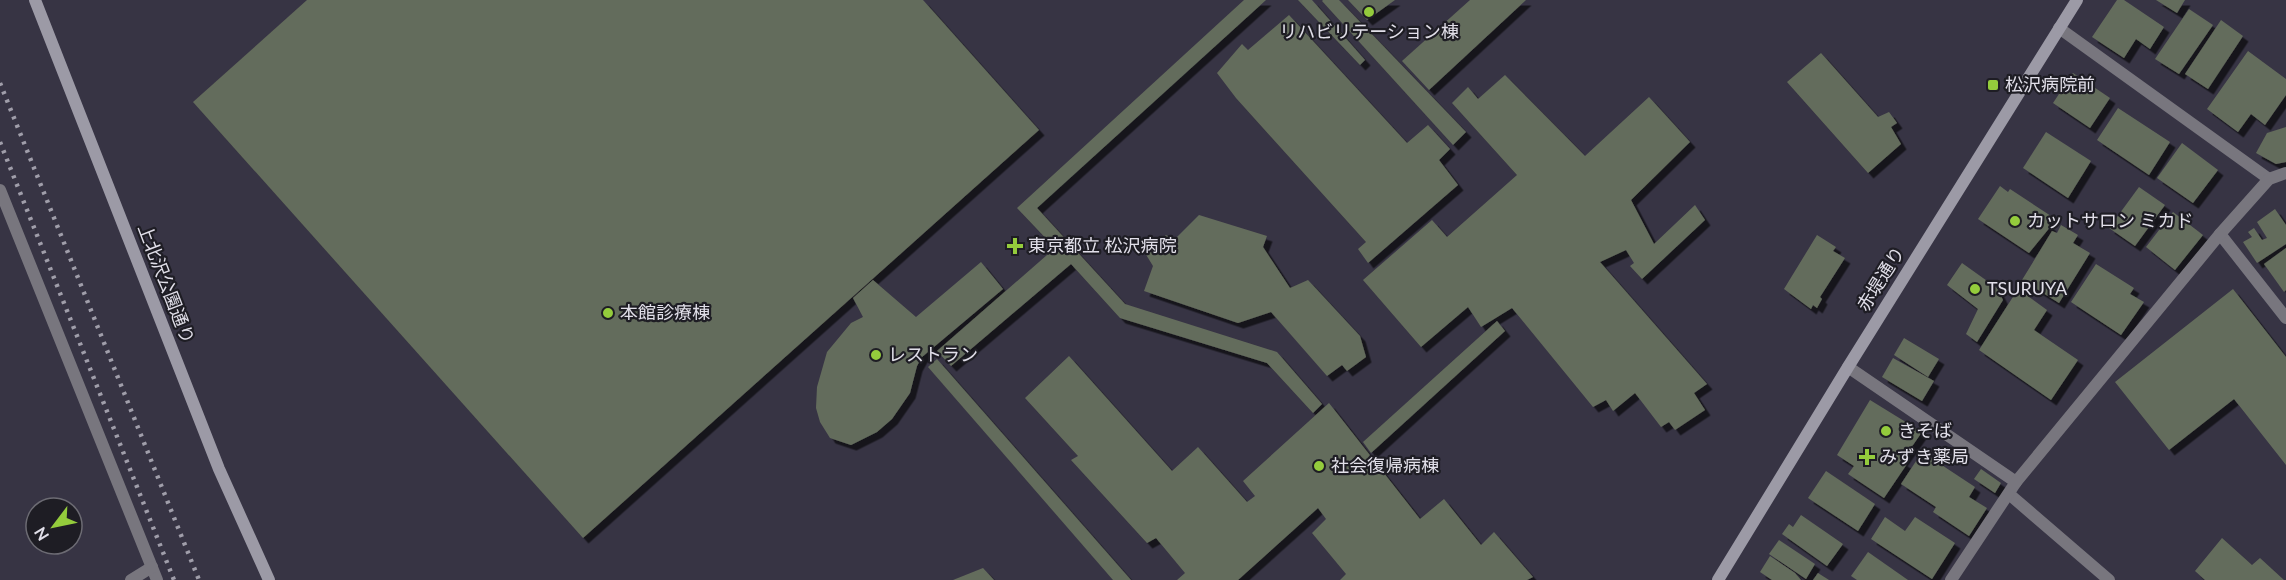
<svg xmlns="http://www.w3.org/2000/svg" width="2286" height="580" font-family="Lato,'Noto Sans JP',sans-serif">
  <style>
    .building { fill: #646c5c; filter: url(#shadow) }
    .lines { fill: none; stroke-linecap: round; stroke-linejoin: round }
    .street { stroke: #78767e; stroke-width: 12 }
    .secondary { stroke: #9c9aa6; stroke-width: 12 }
    .rail { stroke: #a09eaa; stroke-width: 4.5; stroke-dasharray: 3 6; stroke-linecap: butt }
    .poi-dot { fill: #94cc3c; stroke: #1e1d24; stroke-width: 2 }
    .labels { text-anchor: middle; stroke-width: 4.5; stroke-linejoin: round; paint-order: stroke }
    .poi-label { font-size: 18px; fill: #e1dfe9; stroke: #1e1d24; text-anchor: start }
    .street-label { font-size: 18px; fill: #e1dfe9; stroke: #1e1d24 }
  </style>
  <defs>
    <filter id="shadow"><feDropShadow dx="5.5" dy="5.5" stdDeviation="0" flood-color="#0009"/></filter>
  </defs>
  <rect width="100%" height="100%" fill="#373444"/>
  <!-- building -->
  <g class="building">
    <polygon points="307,0 923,0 1039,130 583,538 193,102"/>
    <polygon points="1244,0 1266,0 1037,208 1125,304 1277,352 1322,404 1313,413 1267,363 1120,318 1071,264 951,366 937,351 1055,248 1017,208"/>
    <polygon points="1298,0 1312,0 1365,60 1360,65"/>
    <polygon points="1323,0 1339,0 1466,132 1453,145 1322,1"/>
    <polygon points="1348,0 1395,0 1367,20"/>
    <polygon points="1470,0 1526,0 1429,90 1402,61"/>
    <polygon points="2117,0 2124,0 2164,27 2150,49 2136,39 2124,58 2092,37"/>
    <polygon points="2156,0 2185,0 2177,13"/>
    <polygon points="2189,9 2213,25 2179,74 2155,59"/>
    <polygon points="1289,15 1407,143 1428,125 1450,149 1439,160 1458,185 1368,263 1358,249 1366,242 1236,98 1217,73 1242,44 1248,50"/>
    <polygon points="2221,20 2243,36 2208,89 2185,74"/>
    <polygon points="2248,51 2286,79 2286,95 2265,125 2251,114 2238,132 2207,109"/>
    <polygon points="1821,53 1878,117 1889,112 1897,123 1891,127 1901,144 1868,173 1787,82"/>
    <polygon points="2073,73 2110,98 2090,128 2053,103"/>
    <polygon points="1505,75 1585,156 1649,97 1690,142 1631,200 1654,244 1695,205 1705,220 1642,279 1630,266 1634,263 1626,250 1600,262 1707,384 1694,393 1705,410 1675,430 1669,422 1661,427 1635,393 1613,411 1606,400 1593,407 1512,308 1481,327 1468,307 1421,347 1363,280 1432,220 1447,237 1517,175 1452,103 1468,87 1478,99"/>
    <polygon points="2118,108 2170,142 2149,175 2097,140"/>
    <polygon points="2286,127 2286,162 2276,164 2256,153 2267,133"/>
    <polygon points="2046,132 2091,161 2068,198 2023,168"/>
    <polygon points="2182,143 2218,170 2193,203 2157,178"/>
    <polygon points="2000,186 2008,192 2010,189 2051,216 2047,223 2051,226 2029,253 1978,219"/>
    <polygon points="2139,187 2165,205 2135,246 2109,228"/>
    <polygon points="2275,209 2286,225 2286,244 2257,263 2243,242 2252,237 2248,232 2254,228 2262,240 2267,238 2257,222"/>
    <polygon points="2173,212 2203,235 2175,270 2146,247"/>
    <polygon points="1199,215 1267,236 1263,247 1290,288 1308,280 1360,336 1366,357 1347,371 1342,365 1327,376 1271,312 1238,323 1144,291 1153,266 1145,253 1166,235 1174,240"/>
    <polygon points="2061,225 2078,235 2073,243 2090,253 2059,303 2022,280 2052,231 2057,233"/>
    <polygon points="1817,235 1836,247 1833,251 1845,258 1820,297 1822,299 1817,308 1813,305 1811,309 1784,289"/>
    <polygon points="2286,248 2286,290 2284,292 2264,264"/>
    <polygon points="981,262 1003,289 922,357 917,366 910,393 892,419 877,432 851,445 830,438 820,422 816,408 817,387 827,352 851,323 863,317 853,298 873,280 916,317"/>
    <polygon points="1962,263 1997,288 2003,300 1977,342 1966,334 1978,309 1947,285"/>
    <polygon points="2096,264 2134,288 2130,294 2144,302 2121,335 2071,302"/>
    <polygon points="2018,289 2047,310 2034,330 2078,360 2051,400 1979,350"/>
    <polygon points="2233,289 2286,357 2286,465 2234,399 2169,450 2115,382"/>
    <polygon points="1497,321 1505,331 1371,453 1363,442"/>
    <polygon points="1904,338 1939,359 1928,377 1894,355"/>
    <polygon points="1069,356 1172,471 1198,447 1247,502 1255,496 1243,481 1329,403 1420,519 1444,499 1481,545 1494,532 1533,577 1527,580 1340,580 1346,574 1312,533 1326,519 1318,508 1238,580 1177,580 1185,573 1156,538 1147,543 1071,460 1078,456 1025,398"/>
    <polygon points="1893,358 1934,381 1922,401 1882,377"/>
    <polygon points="937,359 1131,580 1113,580 928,367"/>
    <polygon points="1870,400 1922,432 1902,461 1907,464 1884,498 1848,474 1854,466 1837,455"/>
    <polygon points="1922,452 1975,487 1969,497 1987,508 1969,536 1933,512 1936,507 1901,484"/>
    <polygon points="1981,469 2001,483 1995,493 1974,479"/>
    <polygon points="1826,471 1875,504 1858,531 1808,498"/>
    <polygon points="1801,515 1843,544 1827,566 1782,534 1789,524 1793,527"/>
    <polygon points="1885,517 1905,531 1915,517 1955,543 1932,579 1871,539"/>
    <polygon points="2222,538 2252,565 2260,558 2284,580 2205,580 2195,571"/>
    <polygon points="1779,540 1815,564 1806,579 1769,554"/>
    <polygon points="1868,552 1908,580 1857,580 1851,576"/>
    <polygon points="1770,556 1795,573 1801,580 1772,580 1760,572"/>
    <polygon points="983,568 994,580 953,580"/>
    <polygon points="1818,573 1829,580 1813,580"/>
  </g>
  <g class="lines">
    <!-- street -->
    <g class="street">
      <polyline points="2059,28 2269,179"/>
      <polyline points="0,190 157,580"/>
      <polyline points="2220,234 2286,318"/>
      <polyline points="1848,367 2016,482"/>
      <polyline points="2009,494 2109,580"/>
      <polyline points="131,580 152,567"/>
      <polyline points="1951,580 2016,482 2220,234 2269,179 2286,173"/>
    </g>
    <!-- secondary -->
    <g class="secondary">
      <polyline points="35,0 219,469 269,580"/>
      <polyline points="1718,580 1848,367 2077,0"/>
    </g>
    <!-- rail -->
    <g class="rail">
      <polyline points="0,83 199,580"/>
      <polyline points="0,142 174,580"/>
    </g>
  </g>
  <!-- markers -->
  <g class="poi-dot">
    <circle cx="1369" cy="12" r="6"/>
    <rect x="1987" y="79" width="12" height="12" rx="3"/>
    <circle cx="2015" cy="221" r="6"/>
    <path d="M1012 237h6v6h6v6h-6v6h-6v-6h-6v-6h6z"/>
    <circle cx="1975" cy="289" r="6"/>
    <circle cx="608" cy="313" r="6"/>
    <circle cx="876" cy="355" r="6"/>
    <circle cx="1886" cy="431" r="6"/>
    <path d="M1864 448h6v6h6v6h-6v6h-6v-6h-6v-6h6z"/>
    <circle cx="1319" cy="466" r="6"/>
  </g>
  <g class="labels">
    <!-- poi labels -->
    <g class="poi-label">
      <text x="1369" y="38" text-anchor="middle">リハビリテーション棟</text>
      <text x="2005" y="91">松沢病院前</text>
      <text x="2027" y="227">カットサロン ミカド</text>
      <text x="1028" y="252">東京都立 松沢病院</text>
      <text x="1987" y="295">TSURUYA</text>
      <text x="620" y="319">本館診療棟</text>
      <text x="888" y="361">レストラン</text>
      <text x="1898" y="437">きそば</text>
      <text x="1879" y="463">みずき薬局</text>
      <text x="1331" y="472">社会復帰病棟</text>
    </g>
    <!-- street labels -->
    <g class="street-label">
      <text transform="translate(1881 279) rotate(-58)" y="6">赤堤通り</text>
      <text transform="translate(166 284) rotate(69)" y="6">上北沢公園通り</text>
    </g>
  </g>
  <!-- north arrow -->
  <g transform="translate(54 526) rotate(238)"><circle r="28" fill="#1e1d24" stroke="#6c6b73" stroke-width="1.5"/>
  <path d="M0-4.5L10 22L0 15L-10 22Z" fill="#94cc3c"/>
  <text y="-9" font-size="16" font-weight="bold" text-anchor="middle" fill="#e1dfe9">N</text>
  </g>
</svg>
